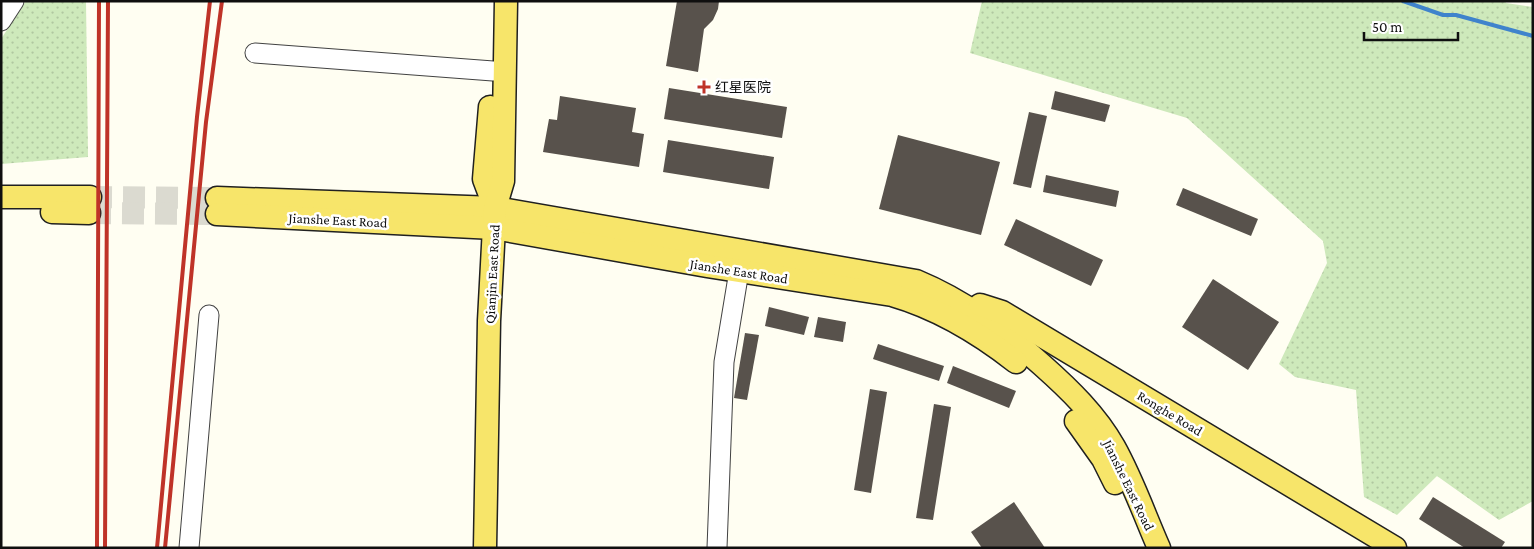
<svg xmlns="http://www.w3.org/2000/svg" width="1534" height="549" font-family="'Crimson Pro','Noto Sans SC',serif">
  <style>
    .grass { fill: url(#grass-dots) }
    .lines { fill: none; stroke-linecap: round; stroke-linejoin: round }
    .stream { stroke: #3f83cc; stroke-width: 4 }
    .building { fill: #58524c }
    .major-tunnel { stroke: #dbdad0; stroke-width: 22; stroke-dasharray: 22 11; stroke-linecap: butt }
    .minor-casing { stroke: #424242; stroke-width: 21 }
    .major-casing { stroke: #202020; stroke-width: 25 }
    .minor { stroke: #fff; stroke-width: 19 }
    .major { stroke: #f7e56a; stroke-width: 22 }
    .rail { stroke: #bf3328; stroke-width: 4 }
    .poi-dot { fill: #bf3328; stroke: #fff; stroke-width: 2 }
    .labels { text-anchor: middle; stroke-width: 5; stroke-linejoin: round; paint-order: stroke }
    .poi-label { font-size: 14px; fill: #0f0f0f; stroke: #fff; text-anchor: start }
    .street-label { font-size: 14px; fill: #0f0f0f; stroke: #fff }
  </style>
  <defs>
    <pattern id="grass-dots" width="8" height="8" patternUnits="userSpaceOnUse" patternTransform="scale(1.25)"><rect width="8" height="8" fill="#cee9bb"/><path d="M2 2h.1M6 6h.1" fill="none" stroke="#b0c7a0" stroke-width="1.8" stroke-linecap="round"/></pattern>
  </defs>
  <rect width="100%" height="100%" fill="#fffef2"/>
  <!-- grass -->
  <g class="grass">
    <polygon points="26,1 86,1 88,157 1,164 1,39"/>
    <polygon points="982,1 1505,1 1506,3 1533,7 1533,501 1499,520 1437,476 1397,515 1364,497 1356,390 1295,377 1279,364 1327,263 1323,241 1187,118 970,53"/>
  </g>
  <g class="lines">
    <!-- stream -->
    <polyline class="stream" points="1403,1 1443,15 1456,15 1533,36"/>
  </g>
  <!-- building -->
  <g class="building">
    <polygon points="677,1 719,1 718,9 713,20 704,29 698,72 666,66"/>
    <polygon points="669,88 787,107 782,138 664,119"/>
    <polygon points="1055,91 1110,105 1105,122 1051,109"/>
    <polygon points="560,96 636,108 632,132 644,134 639,167 543,152 549,119 557,120"/>
    <polygon points="1029,112 1047,116 1031,188 1013,184"/>
    <polygon points="898,135 1000,162 981,235 879,209"/>
    <polygon points="668,140 774,157 769,189 663,172"/>
    <polygon points="1046,175 1119,191 1116,207 1043,192"/>
    <polygon points="1183,188 1258,219 1251,236 1176,205"/>
    <polygon points="1016,219 1103,260 1091,286 1004,245"/>
    <polygon points="1213,279 1279,322 1248,370 1182,327"/>
    <polygon points="769,307 809,317 804,335 765,326"/>
    <polygon points="818,317 846,322 843,342 814,337"/>
    <polygon points="745,333 759,335 747,400 734,398"/>
    <polygon points="878,344 944,366 939,381 873,359"/>
    <polygon points="953,366 1016,391 1009,408 947,383"/>
    <polygon points="870,389 887,392 871,493 854,490"/>
    <polygon points="934,404 951,407 933,520 916,518"/>
    <polygon points="1433,497 1505,542 1501,548 1465,548 1419,519"/>
    <polygon points="1014,502 1045,548 982,548 971,532"/>
  </g>
  <g class="lines">
    <!-- major-tunnel -->
    <g class="major-tunnel">
      <polyline points="90,197 217,198"/>
      <polyline points="89,213 217,214"/>
    </g>
    <defs>
      <g id="minor">
        <polyline points="1,21 14,1"/>
        <polyline points="255,53 493,71"/>
        <polyline points="189,548 209,315"/>
        <polyline points="717,548 724,362 739,271"/>
      </g>
      <g id="major">
        <polyline points="490,107 484,179 495,208"/>
        <polyline points="1,197 90,197"/>
        <path d="M217 198 495 208 916 281C964 301 1003 330 1042 365 1069 389 1096 415 1114 447 1132 479 1144 514 1159 548"/>
        <polyline points="52,212 89,213"/>
        <path d="M217 214 494 228 707 266 892 295C937 308 979 333 1016 362"/>
        <polyline points="980,305 1002,312 1395,548"/>
        <polyline points="1076,421 1103,459 1115,483"/>
        <polyline points="485,548 489,321 495,208 503,181 506,1"/>
      </g>
    </defs>
    <!-- minor casing -->
    <use href="#minor" class="minor-casing"/>
    <!-- major casing -->
    <use href="#major" class="major-casing"/>
    <!-- minor -->
    <use href="#minor" class="minor"/>
    <!-- major -->
    <use href="#major" class="major"/>
    <!-- rail -->
    <g class="rail">
      <polyline points="97,548 99,1"/>
      <polyline points="105,548 108,1"/>
      <polyline points="157,548 197,117 210,1"/>
      <polyline points="165,548 206,122 222,1"/>
    </g>
  </g>
  <!-- markers -->
  <path class="poi-dot" d="M701.5 79.5h5v5h5v5h-5v5h-5v-5h-5v-5h5z"/>
  <g class="labels">
    <!-- poi labels -->
    <g class="poi-label">
      <text x="715" y="92">红星医院</text>
    </g>
    <!-- street labels -->
    <g class="street-label">
      <text transform="translate(338 220) rotate(3)" y="5">Jianshe East Road</text>
      <text transform="translate(739 271) rotate(9)" y="5">Jianshe East Road</text>
      <text transform="translate(492 274) rotate(-87)" y="5">Qianjin East Road</text>
      <text transform="translate(1170 413) rotate(31)" y="5">Ronghe Road</text>
      <text transform="translate(1129 485) rotate(64)" y="5">Jianshe East Road</text>
    </g>
  </g>
  <!-- border -->
  <rect width="1534" height="549" fill="none" stroke="#0f0f0f" stroke-width="5"/>
  <!-- scale -->
  <path d="M1364 32v8h94v-8" fill="none" stroke="#0f0f0f" stroke-width="2.5"/>
  <text x="1372" y="32" font-size="15" fill="#0f0f0f" stroke="#ffffff" stroke-width="4" paint-order="stroke">50 m</text>
</svg>
